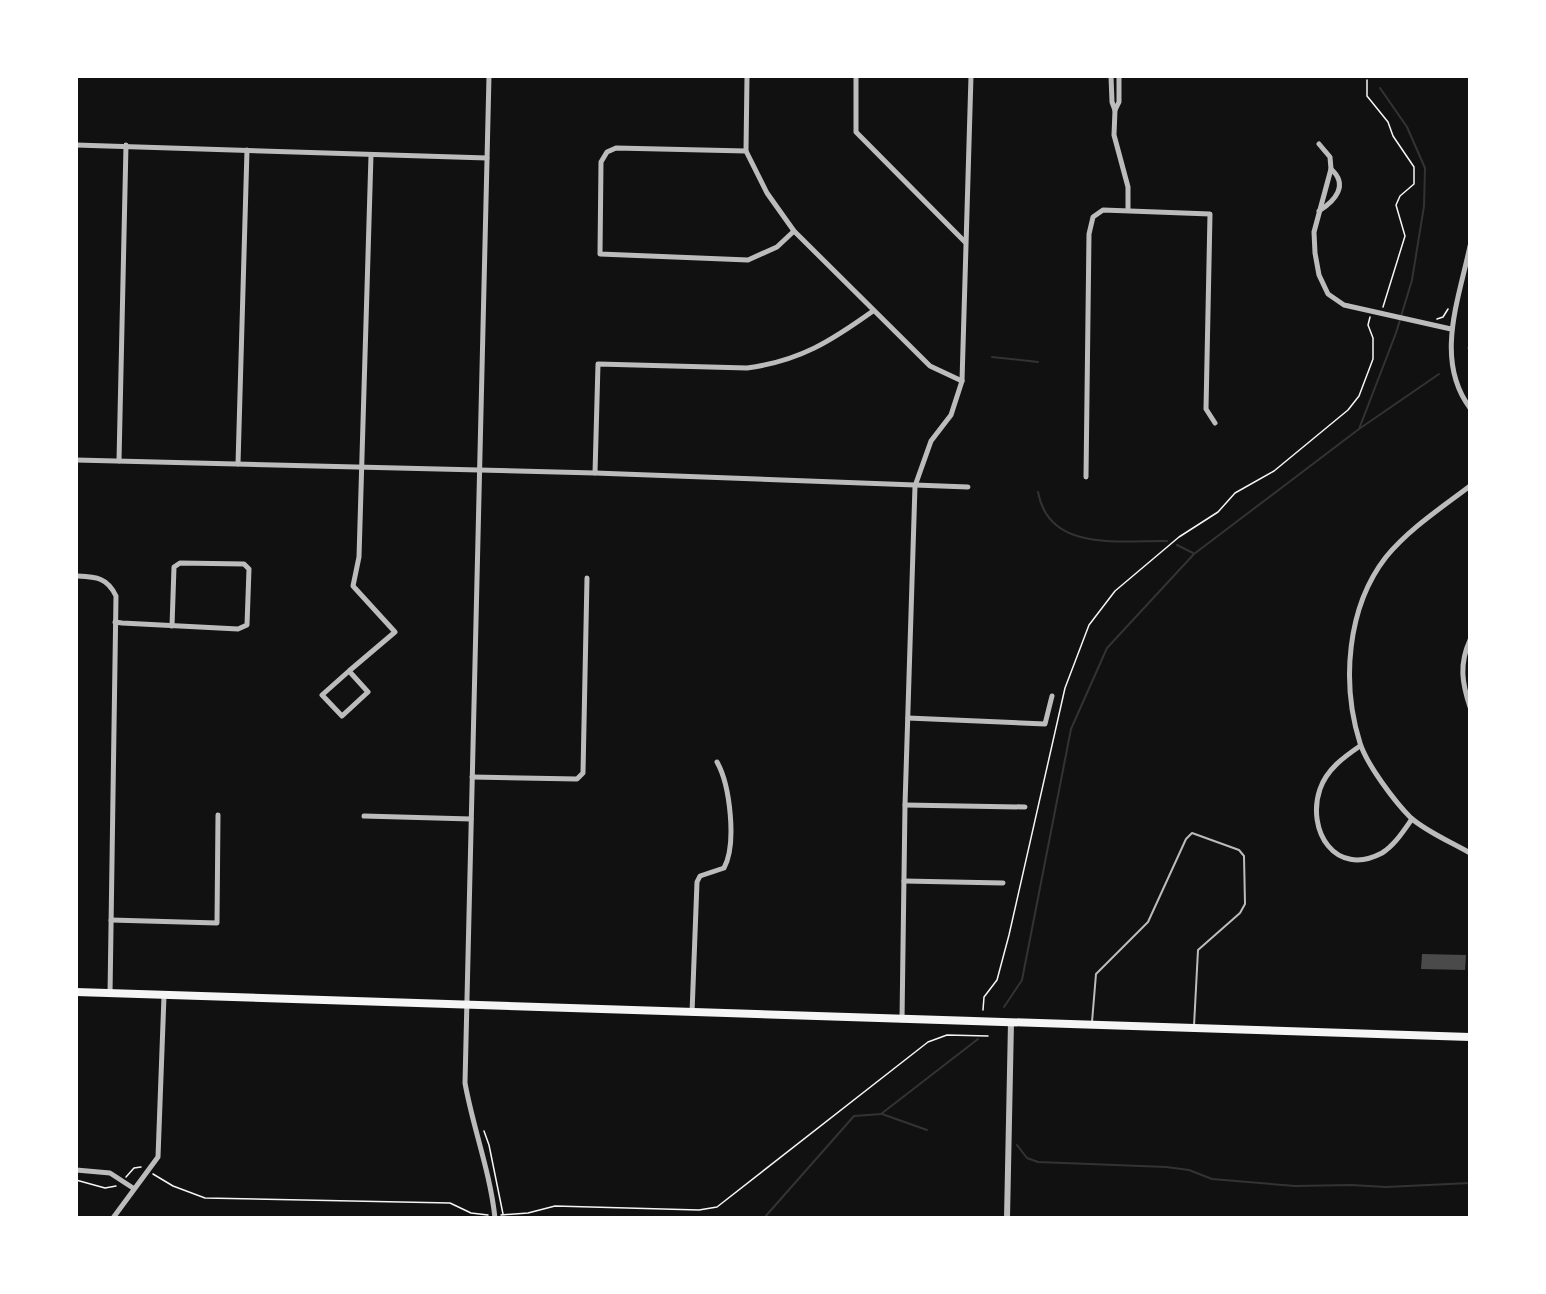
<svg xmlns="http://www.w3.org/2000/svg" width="1546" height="1294" font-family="'Sofia Sans Condensed',sans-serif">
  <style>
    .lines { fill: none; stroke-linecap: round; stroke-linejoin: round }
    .stream { stroke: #333; stroke-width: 2 }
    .building { fill: #4a4a4a }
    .path { stroke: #f5f5f5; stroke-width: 1.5 }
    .service { stroke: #bcbcbc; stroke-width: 2 }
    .minor { stroke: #bcbcbc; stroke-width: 5 }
    .tertiary { stroke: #bcbcbc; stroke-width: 6 }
    .primary { stroke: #f5f5f5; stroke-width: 8 }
  </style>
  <rect width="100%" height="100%" fill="#111"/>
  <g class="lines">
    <!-- stream -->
    <g class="stream">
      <polyline points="1468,348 1470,347"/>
      <polyline points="992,357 1038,362"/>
      <polyline points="1359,429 1396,333 1412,280 1424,206 1425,168 1407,127 1380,88"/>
      <path d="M1038 492C1049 553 1121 540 1167 541"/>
      <polyline points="1177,545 1193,553"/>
      <polyline points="1004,1007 1022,980 1071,729 1107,648 1194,554 1359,429 1439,374"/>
      <polyline points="882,1114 927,1130"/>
      <polyline points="1017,1145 1027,1158 1038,1162 1166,1167 1189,1170 1212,1179 1295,1186 1351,1185 1386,1187 1470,1183"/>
      <polyline points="764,1218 854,1116 881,1114 978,1039"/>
    </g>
  </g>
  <!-- building -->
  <polygon class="building" points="1422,954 1466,955 1465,970 1421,969"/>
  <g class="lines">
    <!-- path -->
    <g class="path">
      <polyline points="1367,80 1367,96 1388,122 1393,136 1414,167 1414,184 1400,196 1396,205 1405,236 1383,307"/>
      <polyline points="1437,319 1443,317 1448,309"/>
      <polyline points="983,1010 984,997 997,980 1009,935 1065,688 1089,625 1115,591 1179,537 1218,512 1235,493 1274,471 1348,410 1359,396 1373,359 1373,338 1368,325 1370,317"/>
      <polyline points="484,1131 489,1145 503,1214"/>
      <polyline points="153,1174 173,1186 205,1198 450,1203 471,1213 488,1215"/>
      <polyline points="126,1177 134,1168 141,1167"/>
      <polyline points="76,1180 105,1188 116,1186"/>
      <polyline points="501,1215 528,1213 555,1206 699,1210 717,1207 928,1042 947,1035 988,1036"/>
    </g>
    <!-- service -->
    <polyline class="service" points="1092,1022 1096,974 1148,922 1186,839 1192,833 1239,850 1244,856 1245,904 1240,913 1198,950 1194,1026"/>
    <!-- minor -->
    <g class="minor">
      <path d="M489 76 465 1083C473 1128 490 1171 495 1218"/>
      <polyline points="747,76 746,151 767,193 794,231 930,366 962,381"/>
      <polyline points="856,76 856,132 965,242"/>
      <polyline points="1111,76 1112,102 1115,110 1114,135 1128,187 1128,210"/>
      <polyline points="1115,110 1119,102 1119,76"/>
      <polyline points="1319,144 1330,157 1331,169 1314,232 1315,253 1319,275 1328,294 1344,305 1451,329"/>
      <polyline points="76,145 487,158"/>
      <polyline points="746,151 616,148 607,152 601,162 600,254 748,260 777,247 794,231"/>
      <path d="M1319 211C1335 201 1349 185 1331 169"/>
      <path d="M1470 246C1459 299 1434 360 1470 408"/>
      <polyline points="76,460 595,473 968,487"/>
      <polyline points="119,461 126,145"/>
      <polyline points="238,464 247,150"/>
      <path d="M595 473 598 364 747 368C800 361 831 341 873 311"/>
      <polyline points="1086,477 1089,234 1093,217 1103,210 1210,214 1206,409 1215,423"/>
      <path d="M1470 486C1441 508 1409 529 1386 557 1347 607 1341 683 1360 743 1367 765 1395 802 1411 818 1427 832 1451 842 1470 853"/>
      <path d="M76 576C96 577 107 577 116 596L110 994"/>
      <polyline points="115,622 122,623 238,629 247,625 249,569 244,564 180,563 174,567 172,626"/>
      <path d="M1470 640C1459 664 1462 683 1470 707"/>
      <polyline points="349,671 322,695 342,716 368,692 349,671 395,632 353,586 359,557 371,155"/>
      <polyline points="908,718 1045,724 1052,696"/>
      <path d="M1360 746C1344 757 1327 769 1320 789 1306 830 1335 878 1382 853 1395 845 1404 830 1412 819"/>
      <polyline points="472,777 577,779 583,773 587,578"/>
      <polyline points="905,805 1025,807"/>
      <polyline points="364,816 471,819"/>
      <polyline points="904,881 1003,883"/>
      <polyline points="111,920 217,923 218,815"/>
      <path d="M692 1013 697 882 700 876 724 868C737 844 730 785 717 762"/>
      <polyline points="902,1020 905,805 915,486 931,441 951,415 962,381 971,76"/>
      <polyline points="76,1170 110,1173 133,1188"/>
      <polyline points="113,1218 158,1157 164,996"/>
    </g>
    <!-- tertiary -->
    <polyline class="tertiary" points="1007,1218 1011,1022"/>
    <!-- primary -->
    <polyline class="primary" points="76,992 1470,1037"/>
  </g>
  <!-- border -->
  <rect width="1546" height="1294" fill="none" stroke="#ffffff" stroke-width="156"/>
</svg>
